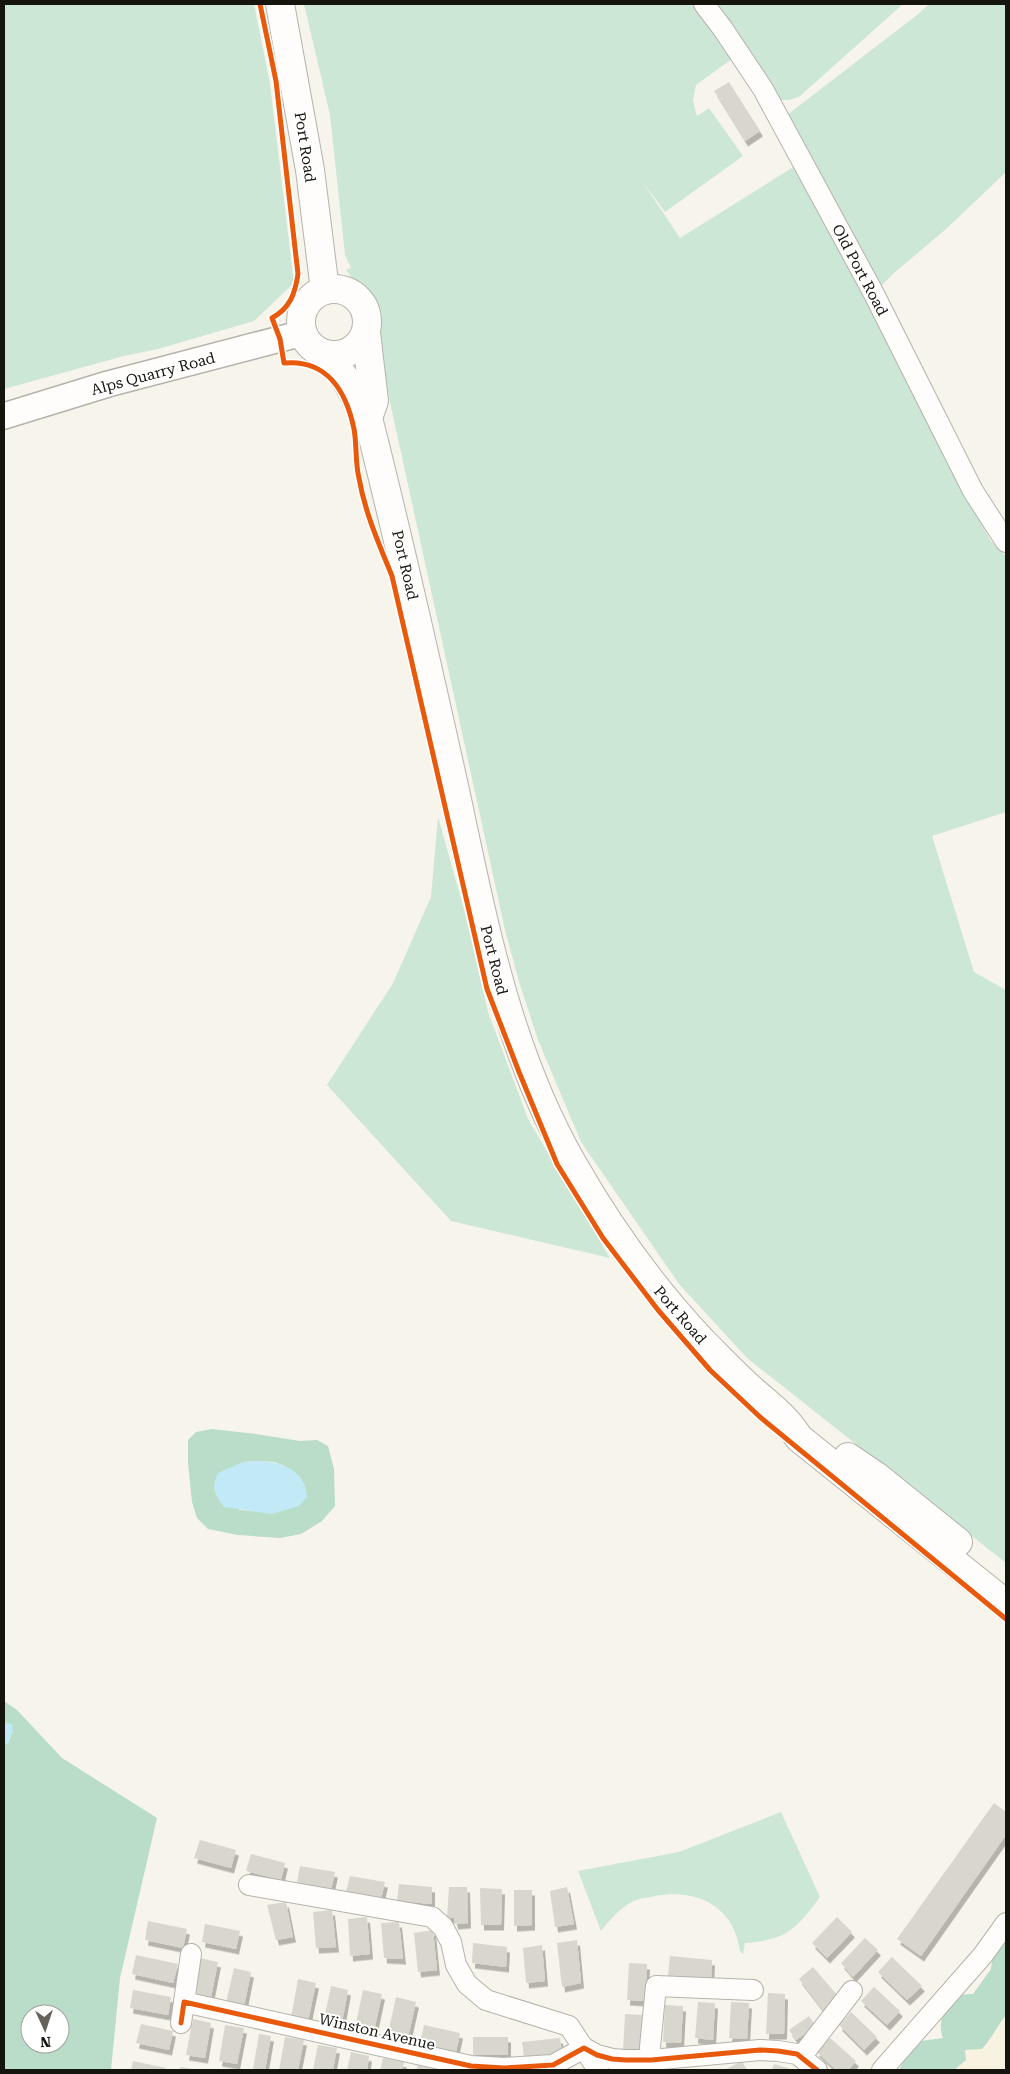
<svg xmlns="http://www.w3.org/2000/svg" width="1010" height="2074" font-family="'Roboto Serif',serif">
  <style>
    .built { fill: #f8f3e0 }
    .green { fill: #cde7d6 }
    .forest { fill: #b9ddc8; fill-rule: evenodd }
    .water { fill: #c2eaf6 }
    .building { fill: #d9d6ce; filter: url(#shadow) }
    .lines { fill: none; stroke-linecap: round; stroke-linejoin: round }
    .minor-casing { stroke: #b4b3ab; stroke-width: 22 }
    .tertiary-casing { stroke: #b4b3ab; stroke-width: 28 }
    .primary-casing { stroke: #b4b3ab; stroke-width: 30 }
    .minor { stroke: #fefdfc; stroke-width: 20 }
    .tertiary { stroke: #fefdfc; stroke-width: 25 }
    .primary { stroke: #fefdfc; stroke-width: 28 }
    .cycleway-casing { stroke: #fff; stroke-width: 8 }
    .cycleway { stroke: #e8590c; stroke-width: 5 }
    .labels { text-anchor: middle; stroke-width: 4; stroke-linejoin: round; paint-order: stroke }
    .street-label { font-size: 15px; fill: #15140d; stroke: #fff }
  </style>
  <defs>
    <filter id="shadow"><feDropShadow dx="3" dy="5.5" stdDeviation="0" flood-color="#0004"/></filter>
  </defs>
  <rect width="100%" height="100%" fill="#f7f4eb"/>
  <!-- built -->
  <polygon class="built" points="1006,1978 1006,2070 930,2070"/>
  <!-- green -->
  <g class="green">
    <polygon points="4,4 254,4 270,84 294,283 254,321 158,349 124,356 4,389"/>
    <polygon points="304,4 693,4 732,59 696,85 693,101 697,116 709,108 743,156 665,212 642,181 680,238 795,166 837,242 943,452 990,540 1006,556 1006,812 932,836 974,972 1006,990 1006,1563 747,1358 679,1284 581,1142 538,1040 520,985 505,930 378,347 380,317 377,307 367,291 357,284 346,270 351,268 345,255 330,115"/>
    <polygon points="711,4 903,4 799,97 788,100 779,100"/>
    <polygon points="929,4 1006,4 1006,172 945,230 895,272 879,288 787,115 917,15"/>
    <polygon points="438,817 464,909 488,1012 528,1119 610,1258 451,1221 327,1085 393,983 431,897"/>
    <path d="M781 1812 820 1897C796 1929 787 1940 745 1943L743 1954 740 1951C734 1906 697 1888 655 1896 648 1898 638 1898 632 1902 619 1909 610 1920 601 1931L578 1871 679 1852Z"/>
  </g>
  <!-- forest -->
  <g class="forest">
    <path d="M212 1429 256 1434 300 1441 317 1440 328 1446 334 1469 335 1506 322 1521 301 1534 280 1538 238 1535 208 1529 197 1518 192 1502 188 1463V1440L196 1432ZM259 1461 274 1462 285 1466 254 1511 239 1510 243 1462Z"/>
    <path d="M4 1701 17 1710 62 1758 157 1818 120 1978 111 2070H4ZM30 2014H60V2044H30Z"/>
    <path d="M1006 1942V2015C997 2026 992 2038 982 2049L965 2050 966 2060 954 2070H899L906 2056 921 2041 943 2038C937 2024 944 2001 961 1995 964 1994 970 1994 973 1994L991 1969 992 1960Z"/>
  </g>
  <!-- water -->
  <g class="water">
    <path d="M259 1461C283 1462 306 1471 307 1497L299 1506 272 1514 224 1507C214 1493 211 1489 218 1473L243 1462Z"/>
    <polygon points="4,1722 12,1724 13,1731 8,1744 4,1744"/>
  </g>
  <!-- building -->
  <g class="building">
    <polygon points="729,82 760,131 745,141 714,91"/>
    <polygon points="994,1803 1006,1812 1006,1835 921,1956 897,1939"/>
    <polygon points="200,1840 236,1850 231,1868 194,1858"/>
    <polygon points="251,1854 285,1863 281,1880 246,1871"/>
    <polygon points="300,1866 335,1872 331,1890 297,1883"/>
    <polygon points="350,1876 385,1882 381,1899 346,1892"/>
    <polygon points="399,1884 432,1887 432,1904 397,1901"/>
    <polygon points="449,1887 467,1887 468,1923 455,1924 454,1918 447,1918"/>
    <polygon points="567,1887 574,1924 555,1927 550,1891"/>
    <polygon points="480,1888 502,1889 501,1925 481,1925"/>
    <polygon points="514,1890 532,1890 532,1925 514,1926"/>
    <polygon points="286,1902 293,1937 276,1940 267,1905"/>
    <polygon points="332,1910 336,1947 316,1948 313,1912"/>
    <polygon points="367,1917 370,1954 350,1956 348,1919"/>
    <polygon points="837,1917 852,1932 827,1958 812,1943"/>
    <polygon points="148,1921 187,1929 183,1948 145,1940"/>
    <polygon points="399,1922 403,1959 384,1958 381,1923"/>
    <polygon points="205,1924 240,1931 236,1949 202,1942"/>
    <polygon points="433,1930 437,1970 418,1972 414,1933"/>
    <polygon points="865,1938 878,1950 853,1977 841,1963"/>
    <polygon points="577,1940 581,1983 562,1987 557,1943"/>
    <polygon points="473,1943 507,1947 506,1967 472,1963"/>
    <polygon points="542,1945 545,1981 526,1983 523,1948"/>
    <polygon points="136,1955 178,1964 173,1983 132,1974"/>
    <polygon points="670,1956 712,1960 711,1979 668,1976"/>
    <polygon points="892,1957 922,1986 907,2000 878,1972"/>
    <polygon points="200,1958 218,1962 211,1997 193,1993"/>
    <polygon points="629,1963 647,1964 645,2001 627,2000"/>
    <polygon points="813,1967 838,1996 823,2010 799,1979"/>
    <polygon points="234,1968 251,1972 244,2007 226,2003"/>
    <polygon points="298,1979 316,1983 308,2021 291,2018"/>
    <polygon points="331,1986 348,1990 341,2028 323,2025"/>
    <polygon points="874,1987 900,2011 887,2025 861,2001"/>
    <polygon points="133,1990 171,1997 168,2015 130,2008"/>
    <polygon points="363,1990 382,1994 373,2036 354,2032"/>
    <polygon points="768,1993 785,1994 784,2034 766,2034"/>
    <polygon points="396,1997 416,2002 407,2042 387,2038"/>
    <polygon points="698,2002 715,2003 713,2040 695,2038"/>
    <polygon points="731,2002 749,2003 747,2039 729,2038"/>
    <polygon points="665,2005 683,2006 681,2043 663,2042"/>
    <polygon points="851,2012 877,2037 864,2050 839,2025"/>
    <polygon points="625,2014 643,2015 641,2052 623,2051"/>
    <polygon points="809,2016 816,2026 796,2040 789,2030"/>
    <polygon points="193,2019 211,2023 205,2058 186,2055"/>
    <polygon points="141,2024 173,2031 169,2050 136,2043"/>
    <polygon points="225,2025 244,2028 237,2064 219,2061"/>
    <polygon points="424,2025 460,2033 456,2052 420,2044"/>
    <polygon points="259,2034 271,2036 265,2070 253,2069"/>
    <polygon points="285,2037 304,2040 298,2070 279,2070"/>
    <rect x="473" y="2037" width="35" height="18"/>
    <polygon points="560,2038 562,2053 524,2058 522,2042"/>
    <polygon points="830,2038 856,2061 848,2070 836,2070 816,2051"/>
    <polygon points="318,2045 337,2048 333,2070 313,2070"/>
    <polygon points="351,2052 369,2056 367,2070 347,2070"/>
    <polygon points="383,2058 404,2062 402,2070 380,2070"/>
    <polygon points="133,2061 166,2068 165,2070 131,2070"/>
    <polygon points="742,2061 747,2070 724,2070"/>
    <polygon points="774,2064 794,2070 772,2070"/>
    <polygon points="418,2065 435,2070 416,2070"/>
    <polygon points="180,2067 193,2069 193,2070 180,2070"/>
  </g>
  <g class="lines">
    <defs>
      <g id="minor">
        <polyline points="704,4 723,29 763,89 873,292 973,491 1006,542"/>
        <polyline points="249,1885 432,1917 443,1927 451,1942 456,1965 467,1984 486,2000 569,2026 598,2070"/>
        <polyline points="184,2002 191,1954"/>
        <polyline points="181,2023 184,2002 471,2066 504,2068 553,2065 584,2048 597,2055 612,2059 626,2060 651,2060 760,2050 778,2051 797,2054 817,2070"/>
        <polyline points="801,2057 852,1991"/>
        <polyline points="651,2060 650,2047 656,1986 753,1990"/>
        <polyline points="882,2070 983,1955 1006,1923"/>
      </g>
      <polyline id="tertiary" points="4,416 108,384 303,333"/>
      <g id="primary">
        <polyline points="280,4 310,170 325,290"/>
        <circle cx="334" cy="322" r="33"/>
        <polyline points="366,333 374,401 368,418"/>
        <path d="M321 353C349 375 350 391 368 418 400 543 428 669 456 795 483 921 507 1049 572 1163 609 1228 652 1288 703 1342 719 1358 735 1375 752 1390 770 1406 786 1417 799 1438L1006 1604"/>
        <polyline points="848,1457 876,1476 958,1542"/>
      </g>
    </defs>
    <!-- minor casing -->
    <use href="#minor" class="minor-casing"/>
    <!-- tertiary casing -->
    <use href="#tertiary" class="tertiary-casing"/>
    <!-- primary casing -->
    <use href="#primary" class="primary-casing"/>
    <!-- minor -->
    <use href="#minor" class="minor"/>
    <!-- tertiary -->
    <use href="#tertiary" class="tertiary"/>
    <!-- primary -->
    <use href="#primary" class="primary"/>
    <defs>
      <g id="cycleway">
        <path d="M260 4 276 81 298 274C295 294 290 308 272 318L280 339 284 363C326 359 346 390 354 429 357 445 355 462 359 478 365 513 379 544 392 576L487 989 519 1072 557 1164 603 1238 658 1310 710 1370 760 1417 1006 1619"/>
        <polyline points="181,2023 184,2002 471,2066 504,2068 553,2065 584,2048 597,2055 612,2059 626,2060 651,2060 760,2050 778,2051 797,2054 817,2070"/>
      </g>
    </defs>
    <!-- cycleway casing -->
    <use href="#cycleway" class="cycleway-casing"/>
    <!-- cycleway -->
    <use href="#cycleway" class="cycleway"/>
  </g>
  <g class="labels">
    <!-- street labels -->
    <g class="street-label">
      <text transform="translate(305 147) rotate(81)" y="5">Port Road</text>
      <text transform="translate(860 270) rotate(62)" y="5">Old Port Road</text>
      <text transform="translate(153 374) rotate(-15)" y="5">Alps Quarry Road</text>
      <text transform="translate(405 565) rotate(77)" y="5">Port Road</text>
      <text transform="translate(494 960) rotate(76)" y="5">Port Road</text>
      <text transform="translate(680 1315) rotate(49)" y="5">Port Road</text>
      <text transform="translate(377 2032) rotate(13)" y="5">Winston Avenue</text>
    </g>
  </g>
  <!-- border -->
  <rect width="1010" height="2074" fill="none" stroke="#15140d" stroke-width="10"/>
  <!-- north arrow -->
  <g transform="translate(45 2029) rotate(177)"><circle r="24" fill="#ffffff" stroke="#a1a19e"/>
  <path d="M0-4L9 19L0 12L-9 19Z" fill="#64625b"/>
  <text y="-8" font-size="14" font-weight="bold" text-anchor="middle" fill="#15140d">N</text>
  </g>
</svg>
